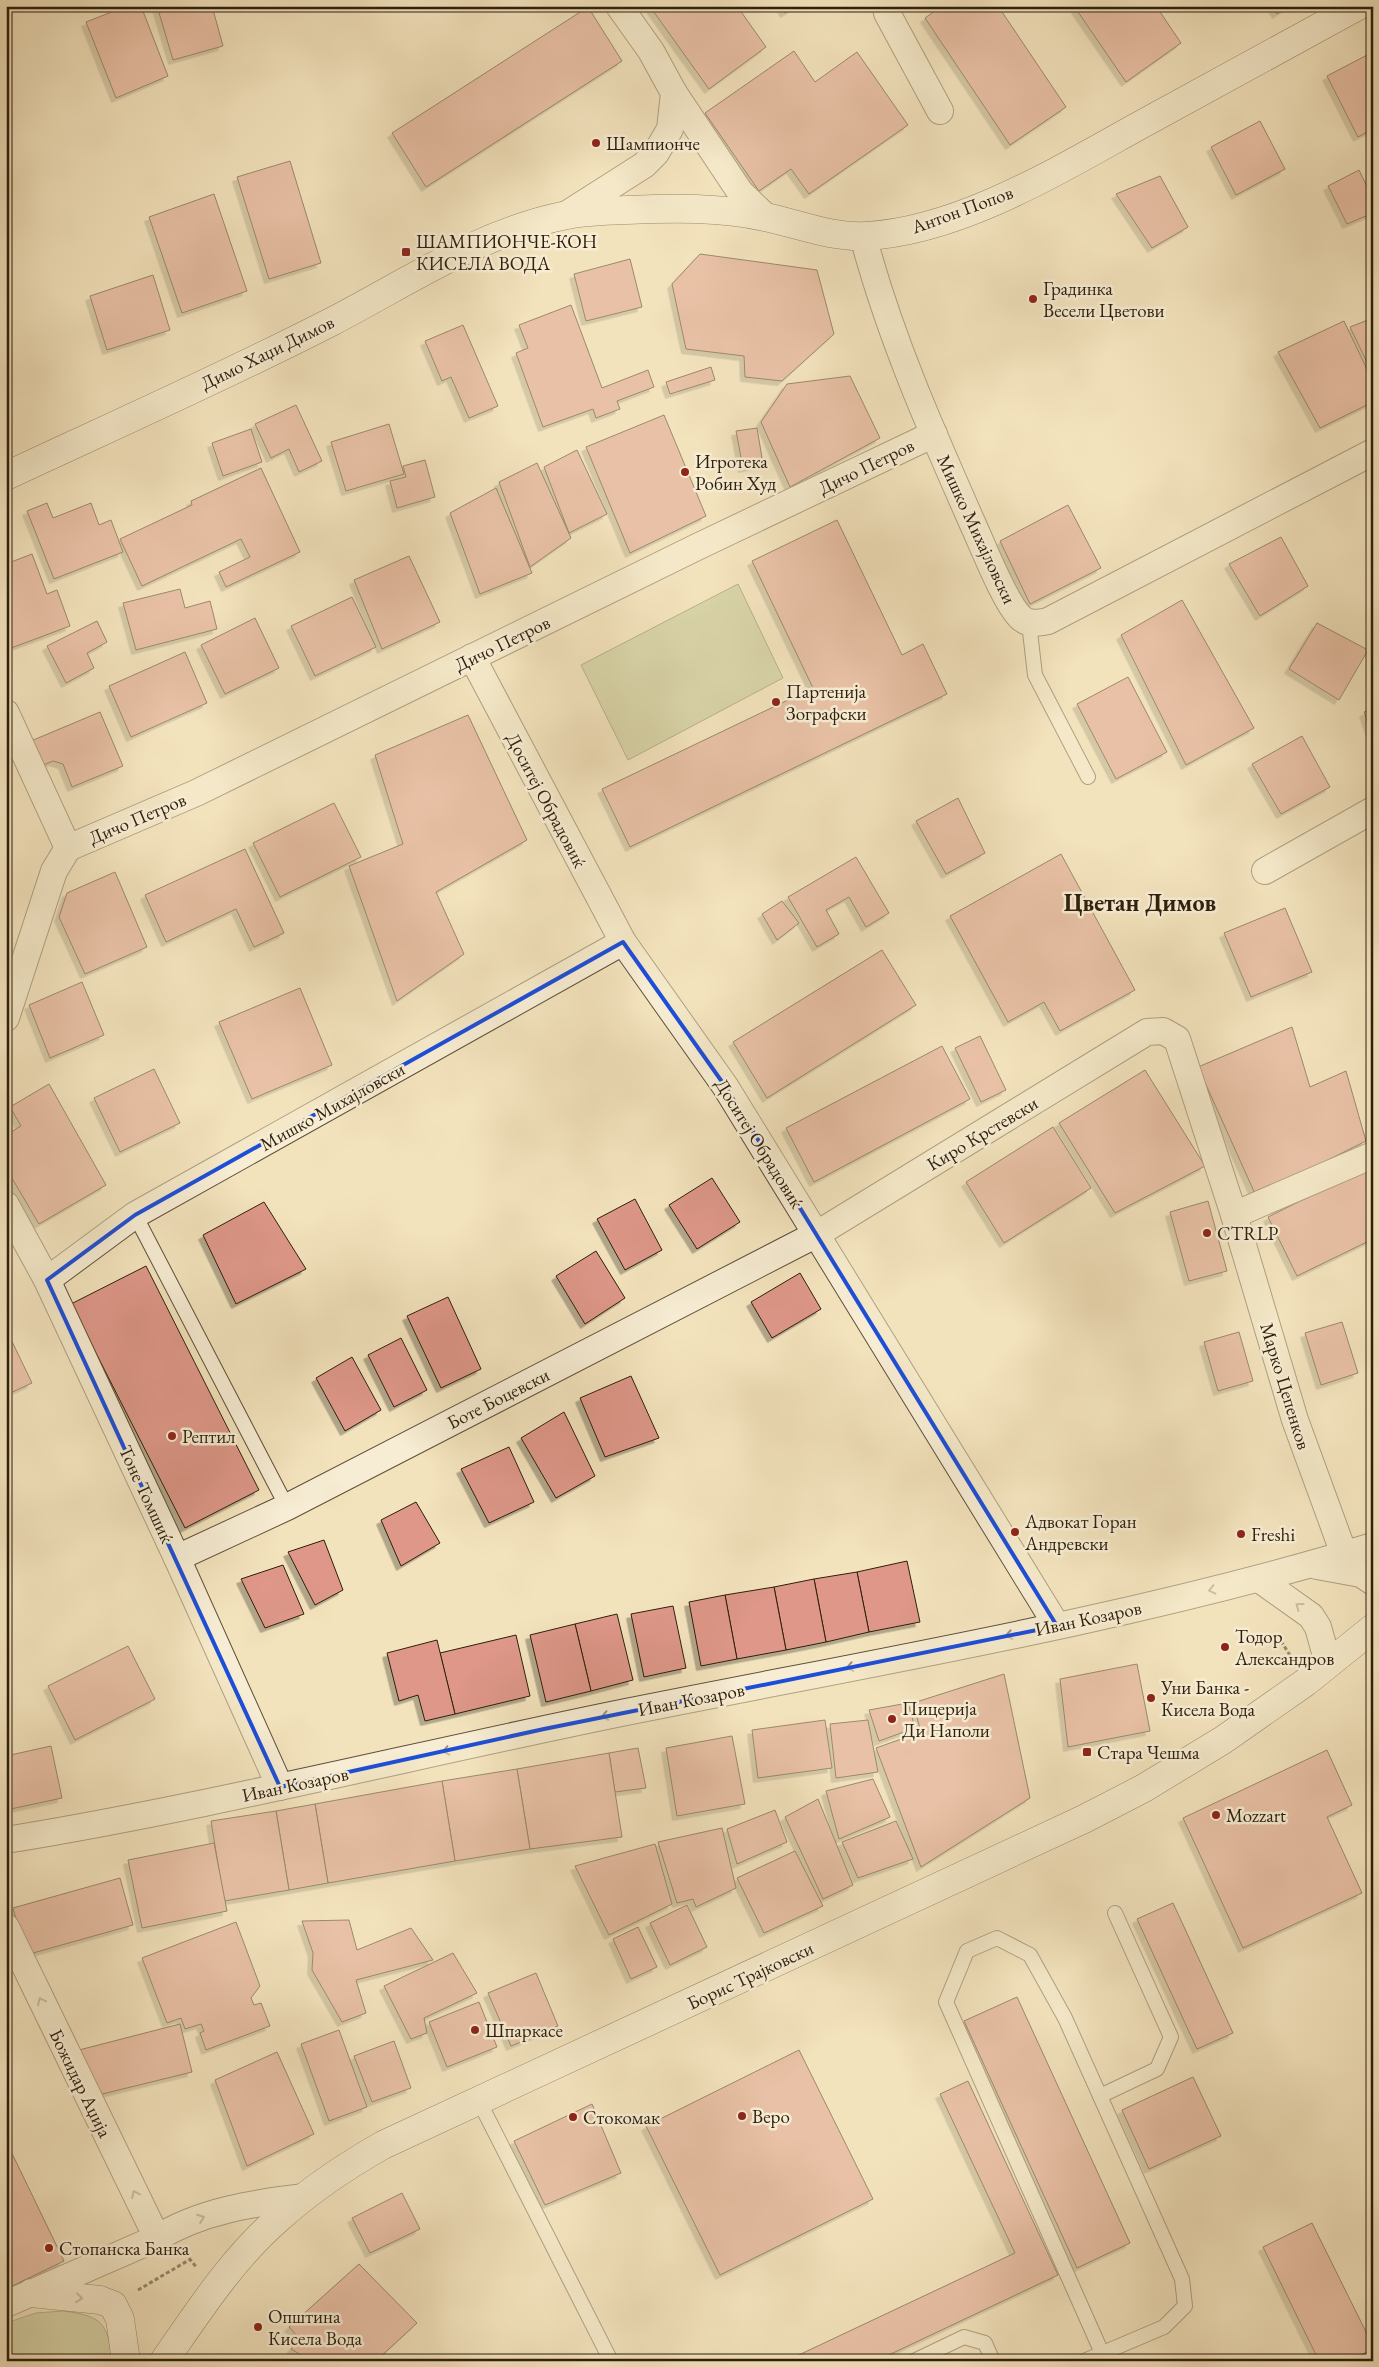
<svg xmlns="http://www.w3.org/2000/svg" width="1379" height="2367" font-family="'EB Garamond',serif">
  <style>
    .green { fill: #bbc491; stroke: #74724e }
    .building { fill: #de9789; stroke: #2d1f0c; filter: url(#shadow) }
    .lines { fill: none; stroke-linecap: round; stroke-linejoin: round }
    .lane-casing { stroke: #5e5038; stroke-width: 16 }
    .street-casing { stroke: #5e5038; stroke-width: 28 }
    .secondary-casing { stroke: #2d1f0c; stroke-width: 29 }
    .path { stroke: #2d1f0c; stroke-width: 3; stroke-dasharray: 4 2.5; stroke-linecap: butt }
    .lane { stroke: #f7edd4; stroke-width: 14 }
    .street { stroke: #f7edd4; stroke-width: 26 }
    .secondary { stroke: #f7edd4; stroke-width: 28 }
    .oneway { stroke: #9c907a }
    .marked { fill: none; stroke: #1d4ed8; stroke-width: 4; stroke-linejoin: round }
    .poi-dot { fill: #8f2418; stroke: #f7edd4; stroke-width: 2 }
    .labels { text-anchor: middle; stroke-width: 5; stroke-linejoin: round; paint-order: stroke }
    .poi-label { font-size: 19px; fill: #2d1f0c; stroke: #f7edd4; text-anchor: start }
    .street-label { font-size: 19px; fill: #2d1f0c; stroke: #f7edd4 }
    .district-label { font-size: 24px; font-weight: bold; fill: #2d1f0c; stroke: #f7edd4 }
  </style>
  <defs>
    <filter id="shadow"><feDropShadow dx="-4.5" dy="4.5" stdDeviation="0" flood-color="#0004"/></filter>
  </defs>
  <rect width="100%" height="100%" fill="#f3e3bd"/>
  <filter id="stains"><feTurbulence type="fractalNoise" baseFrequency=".004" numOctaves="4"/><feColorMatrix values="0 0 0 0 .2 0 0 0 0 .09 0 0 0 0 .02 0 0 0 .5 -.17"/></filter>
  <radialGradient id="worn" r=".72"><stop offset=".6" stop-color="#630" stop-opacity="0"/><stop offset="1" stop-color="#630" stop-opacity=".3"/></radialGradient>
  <!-- green -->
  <g class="green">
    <polygon points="738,584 783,678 628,760 581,665"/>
    <path d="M63 2311C103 2316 107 2323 113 2361H6V2323L36 2313Z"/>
  </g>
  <!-- building -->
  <g class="building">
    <polygon points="127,6 141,6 168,76 116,98 86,22"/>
    <polygon points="157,6 212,6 223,46 173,60"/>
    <polygon points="654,6 737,6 766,47 709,89 651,8"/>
    <polygon points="781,6 796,6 785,13"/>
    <polygon points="942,6 998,6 1066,107 1010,145 925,18"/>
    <polygon points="1074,6 1156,6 1181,43 1126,82"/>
    <polygon points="1272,6 1289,6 1277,14"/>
    <polygon points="588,7 622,61 426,187 392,133"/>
    <polygon points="794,51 815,82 857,52 908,125 809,194 791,169 759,191 705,113"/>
    <polygon points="1369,54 1373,62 1373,129 1358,137 1327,76"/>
    <polygon points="1260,121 1285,169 1236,195 1211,147"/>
    <polygon points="290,161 321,263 269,279 237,177"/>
    <polygon points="1359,170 1373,199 1373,213 1347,224 1328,186"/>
    <polygon points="1160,176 1188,227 1152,248 1116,194"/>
    <polygon points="214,194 247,291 182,313 149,217"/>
    <polygon points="700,254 817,270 834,334 782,381 745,377 744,356 686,349 672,284"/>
    <polygon points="630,259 642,307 586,321 574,274"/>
    <polygon points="153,275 170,330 107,350 90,296"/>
    <polygon points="571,305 602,388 648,370 654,387 617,401 620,409 596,418 593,409 543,427 516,353 528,348 519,325"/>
    <polygon points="1373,318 1373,375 1350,327"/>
    <polygon points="1344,321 1373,382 1373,402 1320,428 1278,352"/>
    <polygon points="463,325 498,406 469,418 451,377 442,381 425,341"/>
    <polygon points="711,367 715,380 670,394 666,382"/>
    <polygon points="850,376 880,438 790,487 761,422 787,384"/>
    <polygon points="296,405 322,461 299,472 289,449 271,458 255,424"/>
    <polygon points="664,415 706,516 630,553 586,447"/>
    <polygon points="389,424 404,474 346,491 331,442"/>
    <polygon points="757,428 763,464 743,468 736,431"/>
    <polygon points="251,429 262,462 223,476 212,443"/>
    <polygon points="577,450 607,514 569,533 544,467"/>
    <polygon points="425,460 435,497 397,508 390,481 406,477 403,466"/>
    <polygon points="537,463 571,538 530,567 499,482"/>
    <polygon points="261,468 300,552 226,587 219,572 250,557 241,539 142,586 120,539 192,505 191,501"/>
    <polygon points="496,488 532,573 480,594 450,513"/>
    <polygon points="47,503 53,518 91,503 99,525 111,520 123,552 54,579 27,511"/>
    <polygon points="1068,505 1101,568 1030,604 1000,541"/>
    <polygon points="837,520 902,655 923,644 947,694 630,847 602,789 813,688 752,561"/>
    <polygon points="1281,537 1308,586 1260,616 1229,564"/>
    <polygon points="32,554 47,594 57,590 70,626 6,650 6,593 11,591 6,578 6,564"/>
    <polygon points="409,556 440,622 382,649 354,580"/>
    <polygon points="180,589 185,608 210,601 217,629 136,650 123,603"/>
    <polygon points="352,597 376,647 315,676 291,626"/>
    <polygon points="1182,600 1254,728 1186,765 1121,635"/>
    <polygon points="255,618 279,668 225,694 201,645"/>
    <polygon points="97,621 107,642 87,653 94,668 66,683 47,646"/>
    <polygon points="1317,623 1368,650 1339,700 1289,669"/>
    <polygon points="185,652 207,703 131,737 109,686"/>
    <polygon points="1128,677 1167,752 1116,779 1077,704"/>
    <polygon points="1373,709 1373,738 1364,712"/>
    <polygon points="100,712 123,766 72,787 63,764 53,761 41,766 31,741"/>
    <polygon points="468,715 527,840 436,892 464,954 397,1001 349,866 403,844 375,755"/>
    <polygon points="1302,736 1330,787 1281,814 1252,764"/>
    <polygon points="958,798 985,853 946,874 916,821"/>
    <polygon points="334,803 361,857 280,897 253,843"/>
    <polygon points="245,849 284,933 254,947 236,909 166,942 145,895"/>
    <polygon points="1061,854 1135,990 1060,1031 1044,1002 1008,1022 950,916"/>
    <polygon points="856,857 889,913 866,927 849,897 826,910 839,934 817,947 788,897"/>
    <polygon points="115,872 147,947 85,974 59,917 67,893"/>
    <polygon points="782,901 799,923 777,940 762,914"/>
    <polygon points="1285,908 1312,972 1251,997 1224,933"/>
    <polygon points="882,950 916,1005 767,1098 733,1042"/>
    <polygon points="82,982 104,1035 50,1058 29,1005"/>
    <polygon points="300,988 332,1065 252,1099 219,1022"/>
    <polygon points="1292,1027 1310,1087 1346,1071 1366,1141 1256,1196 1198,1067"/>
    <polygon points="980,1036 1006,1090 981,1102 955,1048"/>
    <polygon points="942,1046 970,1099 814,1182 786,1128"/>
    <polygon points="154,1069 180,1123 120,1152 94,1098"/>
    <polygon points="1145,1070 1205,1166 1115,1213 1059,1123"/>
    <polygon points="49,1084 106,1185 39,1224 6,1168 6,1135 21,1126 10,1107"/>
    <polygon points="1053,1127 1091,1188 1004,1243 966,1182"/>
    <polygon points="1373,1165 1373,1239 1297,1276 1268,1217"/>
    <polygon points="712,1178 740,1222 697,1249 669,1205"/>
    <polygon points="635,1199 662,1250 625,1270 597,1219"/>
    <polygon points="1208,1201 1227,1271 1189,1281 1170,1212"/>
    <polygon points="264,1202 306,1269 236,1304 203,1235"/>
    <polygon points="596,1251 625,1298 585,1324 556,1276"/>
    <polygon points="146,1266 259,1490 185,1528 71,1304"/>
    <polygon points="800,1273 821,1309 772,1338 751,1302"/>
    <polygon points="448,1297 481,1369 441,1388 407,1316"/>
    <polygon points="1342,1322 1358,1373 1321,1385 1305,1333"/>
    <polygon points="6,1329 32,1383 6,1395"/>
    <polygon points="1239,1332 1253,1381 1218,1391 1204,1342"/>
    <polygon points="401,1338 427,1390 394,1407 368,1355"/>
    <polygon points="352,1357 381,1410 345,1431 316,1378"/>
    <polygon points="631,1376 659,1438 605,1457 580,1398"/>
    <polygon points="564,1412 595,1476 556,1498 521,1438"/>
    <polygon points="509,1447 534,1502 489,1523 461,1469"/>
    <polygon points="416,1502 440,1543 401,1566 381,1520"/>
    <polygon points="324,1540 343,1590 315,1605 288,1552"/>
    <polygon points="907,1561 920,1622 869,1632 857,1572"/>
    <polygon points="283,1565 304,1614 265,1628 241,1579"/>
    <polygon points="857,1572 869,1632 826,1642 814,1579"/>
    <polygon points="814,1579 826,1642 786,1650 774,1587"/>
    <polygon points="774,1587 786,1650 737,1659 725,1595"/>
    <polygon points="725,1595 737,1659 701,1666 689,1602"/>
    <polygon points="673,1606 686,1668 644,1677 631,1614"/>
    <polygon points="617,1614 633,1680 591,1691 575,1624"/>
    <polygon points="575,1624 591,1691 546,1702 530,1635"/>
    <polygon points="516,1635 530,1696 455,1714 440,1653"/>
    <polygon points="437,1640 455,1714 425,1721 418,1695 399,1701 387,1653"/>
    <polygon points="128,1646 155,1699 75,1740 48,1686"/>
    <polygon points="1137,1664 1150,1731 1068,1747 1060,1679"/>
    <polygon points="1004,1674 1030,1798 921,1867 876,1748 921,1732 913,1703"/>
    <polygon points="908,1703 915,1728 879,1741 869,1710"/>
    <polygon points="825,1720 832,1768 758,1778 752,1730"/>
    <polygon points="868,1720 878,1772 836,1778 830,1724"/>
    <polygon points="732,1736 745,1804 677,1816 666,1748"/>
    <polygon points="51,1746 62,1798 6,1810 6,1756"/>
    <polygon points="638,1748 646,1788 615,1792 609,1753"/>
    <polygon points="1327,1750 1352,1805 1327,1817 1362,1893 1243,1948 1183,1818"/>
    <polygon points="609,1753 622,1837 530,1849 517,1769"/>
    <polygon points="517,1769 530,1849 455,1861 442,1781"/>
    <polygon points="873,1779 890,1817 839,1839 826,1791"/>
    <polygon points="442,1781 455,1861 328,1883 315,1804"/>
    <polygon points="818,1799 853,1885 823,1899 785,1817"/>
    <polygon points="315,1804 328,1883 289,1890 276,1811"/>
    <polygon points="775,1810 787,1842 737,1864 727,1829"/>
    <polygon points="276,1811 289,1890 224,1901 211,1821"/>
    <polygon points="896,1821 913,1859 858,1878 842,1842"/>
    <polygon points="722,1828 736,1888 696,1907 693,1899 677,1903 658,1842"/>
    <polygon points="214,1843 227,1911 142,1928 128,1860"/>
    <polygon points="655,1844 672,1904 609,1935 575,1866"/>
    <polygon points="795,1851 823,1906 764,1933 737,1878"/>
    <polygon points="120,1878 133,1925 26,1955 13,1908"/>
    <polygon points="1173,1903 1233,2033 1197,2049 1137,1919"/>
    <polygon points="687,1905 707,1947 670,1965 650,1923"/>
    <polygon points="349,1920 357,1950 411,1928 433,1960 356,1980 366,2013 342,2022 312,1970 313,1953 302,1921"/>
    <polygon points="236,1922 260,1986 251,1998 254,2005 261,2003 270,2026 206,2050 200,2033 204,2031 201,2024 185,2029 181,2018 167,2023 142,1958"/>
    <polygon points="638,1927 657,1967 631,1979 613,1939"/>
    <polygon points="453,1953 477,1993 424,2018 427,2033 411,2039 384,1986"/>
    <polygon points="536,1973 558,2026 511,2046 488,1993"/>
    <polygon points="1017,1997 1130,2243 1077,2268 964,2021"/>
    <polygon points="479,2002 497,2047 447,2067 429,2022"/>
    <polygon points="180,2024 192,2072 90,2097 79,2050"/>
    <polygon points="339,2030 367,2107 329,2121 301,2044"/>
    <polygon points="394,2041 411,2088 372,2102 354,2056"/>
    <polygon points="799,2050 873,2199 720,2275 646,2126"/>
    <polygon points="277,2052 314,2134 247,2166 215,2080"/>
    <polygon points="1193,2077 1221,2136 1149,2169 1122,2110"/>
    <polygon points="968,2081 1058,2275 876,2361 786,2361 1015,2253 940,2094"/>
    <polygon points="592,2104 621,2173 545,2205 514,2141"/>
    <polygon points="6,2141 64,2261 6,2289"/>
    <polygon points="402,2193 420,2229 370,2253 352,2218"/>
    <polygon points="1312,2223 1373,2346 1373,2349 1348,2361 1319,2361 1263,2247"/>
    <polygon points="359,2264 417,2323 376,2361 311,2361 291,2349 300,2339 289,2327"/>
  </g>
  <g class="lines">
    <defs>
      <g id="lane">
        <polyline points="1029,623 1035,675 1088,777"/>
        <polyline points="135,1215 287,1507"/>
        <polyline points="1100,2096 1157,2069 1171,2037 1115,1913"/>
        <polyline points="479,2101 611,2361"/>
        <polyline points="914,2361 964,2337 985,2343 993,2361"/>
        <polyline points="1084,2361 1164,2327 1185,2306 1182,2279 1065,2018 1030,1955 997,1938 967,1951 946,2002 1102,2353"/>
      </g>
      <g id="street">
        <polyline points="886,6 887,13 940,111"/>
        <polyline points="674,93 740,192 766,217"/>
        <polyline points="567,214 644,165 656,153 670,129 674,93 651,51 619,6"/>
        <path d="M863 236C890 338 933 434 975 529 985 551 1005 602 1020 617 1028 625 1038 623 1048 621L1373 452"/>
        <polyline points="472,657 623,942 725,1086 1057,1626"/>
        <polyline points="6,713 68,848 54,871 6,1018"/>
        <polyline points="68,848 196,793 699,546 934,434"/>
        <polyline points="1265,871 1373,810"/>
        <polyline points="6,1205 47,1280 177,1558 280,1787"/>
        <polyline points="47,1280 135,1215 623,942"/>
        <polyline points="1344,1554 1295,1420 1234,1215 1373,1155"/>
        <polyline points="177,1558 287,1507 817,1234 1147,1032 1163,1031 1177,1039 1234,1215"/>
        <polyline points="1317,1566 1361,1574 1373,1582"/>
        <polyline points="1259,1579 1311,1616 1318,1627 1328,1663"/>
        <path d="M6 1840C214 1806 419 1754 626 1712 875 1662 1129 1620 1373 1546"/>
        <polyline points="6,1927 157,2238"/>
        <path d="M6 2304 157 2238C201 2211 253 2203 304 2197"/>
      </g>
      <g id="secondary">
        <path d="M6 476C115 425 226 376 333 321 408 282 483 231 567 215 586 211 606 211 626 210 673 208 719 207 765 217 799 224 831 238 866 236 961 231 1062 168 1144 123 1215 84 1286 45 1358 6"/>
        <polyline points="31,2293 100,2300 113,2305 120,2319 126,2361"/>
        <path d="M164 2361C198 2312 232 2259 278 2219 310 2190 346 2166 383 2145L1084 1819 1144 1788 1223 1740 1306 1682 1373 1628"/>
      </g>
    </defs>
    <!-- lane casing -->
    <use href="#lane" class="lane-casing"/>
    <!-- street casing -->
    <use href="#street" class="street-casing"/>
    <!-- secondary casing -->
    <use href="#secondary" class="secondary-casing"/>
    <!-- path -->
    <g class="path">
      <polyline points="1281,1641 1291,1657"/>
      <polyline points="185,2253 197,2268"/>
      <polyline points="138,2290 189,2260"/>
    </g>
    <!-- lane -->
    <use href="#lane" class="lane"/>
    <!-- street -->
    <use href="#street" class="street"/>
    <!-- secondary -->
    <use href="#secondary" class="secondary"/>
  </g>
  <!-- one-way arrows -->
  <defs><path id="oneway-chevron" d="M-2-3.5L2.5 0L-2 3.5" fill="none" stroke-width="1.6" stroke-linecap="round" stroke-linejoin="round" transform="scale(1.25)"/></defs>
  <g class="oneway">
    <use href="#oneway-chevron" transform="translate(1212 1590) rotate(167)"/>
    <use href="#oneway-chevron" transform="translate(1299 1606) rotate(-144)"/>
    <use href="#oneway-chevron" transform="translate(1009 1635) rotate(169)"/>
    <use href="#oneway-chevron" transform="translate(850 1667) rotate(169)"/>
    <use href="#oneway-chevron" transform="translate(605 1716) rotate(168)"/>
    <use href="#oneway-chevron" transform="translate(446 1751) rotate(167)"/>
    <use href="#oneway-chevron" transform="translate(41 2001) rotate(-115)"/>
    <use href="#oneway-chevron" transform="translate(135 2194) rotate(-116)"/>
    <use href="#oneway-chevron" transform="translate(201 2218) rotate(-20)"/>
    <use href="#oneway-chevron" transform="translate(79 2298) rotate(6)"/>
  </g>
  <!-- marked area -->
  <path d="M0 0H1379V2367H0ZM623 942 725 1086 1057 1626 544 1729 280 1787 47 1280 135 1215Z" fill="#f3e3bd" fill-opacity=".55" fill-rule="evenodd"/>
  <path class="marked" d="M623 942 725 1086 1057 1626 544 1729 280 1787 47 1280 135 1215Z"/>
  <!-- markers -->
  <g class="poi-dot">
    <circle cx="596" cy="143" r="5"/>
    <rect x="401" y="247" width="10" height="10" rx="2.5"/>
    <circle cx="1033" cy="299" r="5"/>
    <circle cx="685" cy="472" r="5"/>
    <circle cx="776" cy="702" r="5"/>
    <circle cx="1207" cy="1233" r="5"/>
    <circle cx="172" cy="1436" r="5"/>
    <circle cx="1015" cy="1532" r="5"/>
    <circle cx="1241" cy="1534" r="5"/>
    <circle cx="1225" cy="1647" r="5"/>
    <circle cx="1151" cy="1698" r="5"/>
    <circle cx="892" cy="1719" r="5"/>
    <rect x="1082" y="1747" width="10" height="10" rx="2.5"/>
    <circle cx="1216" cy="1815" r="5"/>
    <circle cx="475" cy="2030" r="5"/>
    <circle cx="742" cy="2116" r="5"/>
    <circle cx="573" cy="2117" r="5"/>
    <circle cx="49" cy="2248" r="5"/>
    <circle cx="258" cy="2327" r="5"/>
  </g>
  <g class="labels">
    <!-- poi labels -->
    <g class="poi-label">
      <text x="606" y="150">Шампионче</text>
      <text x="416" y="248">ШАМПИОНЧЕ-КОН<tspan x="416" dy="22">КИСЕЛА ВОДА</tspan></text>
      <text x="1043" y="295">Градинка<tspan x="1043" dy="22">Весели Цветови</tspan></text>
      <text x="695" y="468">Игротека<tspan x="695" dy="22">Робин Худ</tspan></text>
      <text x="786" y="698">Партенија<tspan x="786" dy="22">Зографски</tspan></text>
      <text x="1217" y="1240">CTRLP</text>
      <text x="182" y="1443">Рептил</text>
      <text x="1025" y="1528">Адвокат Горан<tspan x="1025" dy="22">Андревски</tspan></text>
      <text x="1251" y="1541">Freshi</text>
      <text x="1235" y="1643">Тодор<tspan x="1235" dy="22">Александров</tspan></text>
      <text x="1161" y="1694">Уни Банка -<tspan x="1161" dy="22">Кисела Вода</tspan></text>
      <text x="902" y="1715">Пицерија<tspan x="902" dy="22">Ди Наполи</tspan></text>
      <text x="1097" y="1759">Стара Чешма</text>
      <text x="1226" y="1822">Mozzart</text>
      <text x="485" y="2037">Шпаркасе</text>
      <text x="752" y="2123">Веро</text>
      <text x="583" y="2124">Стокомак</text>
      <text x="59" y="2255">Стопанска Банка</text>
      <text x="268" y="2323">Општина<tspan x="268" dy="22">Кисела Вода</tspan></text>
    </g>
    <!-- street labels -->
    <g class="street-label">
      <text transform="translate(962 209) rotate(-20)" y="7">Антон Попов</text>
      <text transform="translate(267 352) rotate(-26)" y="7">Димо Хаџи Димов</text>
      <text transform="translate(866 466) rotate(-26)" y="7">Дичо Петров</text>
      <text transform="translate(977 529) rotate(65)" y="7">Мишко Михајловски</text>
      <text transform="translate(502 643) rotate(-26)" y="7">Дичо Петров</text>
      <text transform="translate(547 800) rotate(62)" y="7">Доситеј Обрадовиќ</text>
      <text transform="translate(137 818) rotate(-23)" y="7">Дичо Петров</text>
      <text transform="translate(332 1106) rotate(-29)" y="7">Мишко Михајловски</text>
      <text transform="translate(982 1133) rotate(-31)" y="7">Киро Крстевски</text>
      <text transform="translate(760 1143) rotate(58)" y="7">Доситеј Обрадовиќ</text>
      <text transform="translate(1286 1386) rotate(73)" y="7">Марко Цепенков</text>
      <text transform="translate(498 1398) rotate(-27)" y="7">Боте Боцевски</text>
      <text transform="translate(147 1494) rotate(65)" y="7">Тоне Томшиќ</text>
      <text transform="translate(1088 1618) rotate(-12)" y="7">Иван Козаров</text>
      <text transform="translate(691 1699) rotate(-11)" y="7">Иван Козаров</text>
      <text transform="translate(295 1784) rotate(-12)" y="7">Иван Козаров</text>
      <text transform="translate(750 1975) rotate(-25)" y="7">Борис Трајковски</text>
      <text transform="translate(81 2083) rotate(64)" y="7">Божидар Аџија</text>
    </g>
    <!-- district labels -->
    <g class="district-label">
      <text x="1140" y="911">Цветан Димов</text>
    </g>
  </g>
  <!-- margin -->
  <rect width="1379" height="2367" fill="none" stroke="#f3e3bd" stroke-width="25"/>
  <rect x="8" y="8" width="1364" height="2352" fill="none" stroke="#2d1f0c" stroke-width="2.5"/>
  <rect x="12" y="12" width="1354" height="2342" fill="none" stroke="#2d1f0c"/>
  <rect width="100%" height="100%" filter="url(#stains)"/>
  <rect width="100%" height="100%" fill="url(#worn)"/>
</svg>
